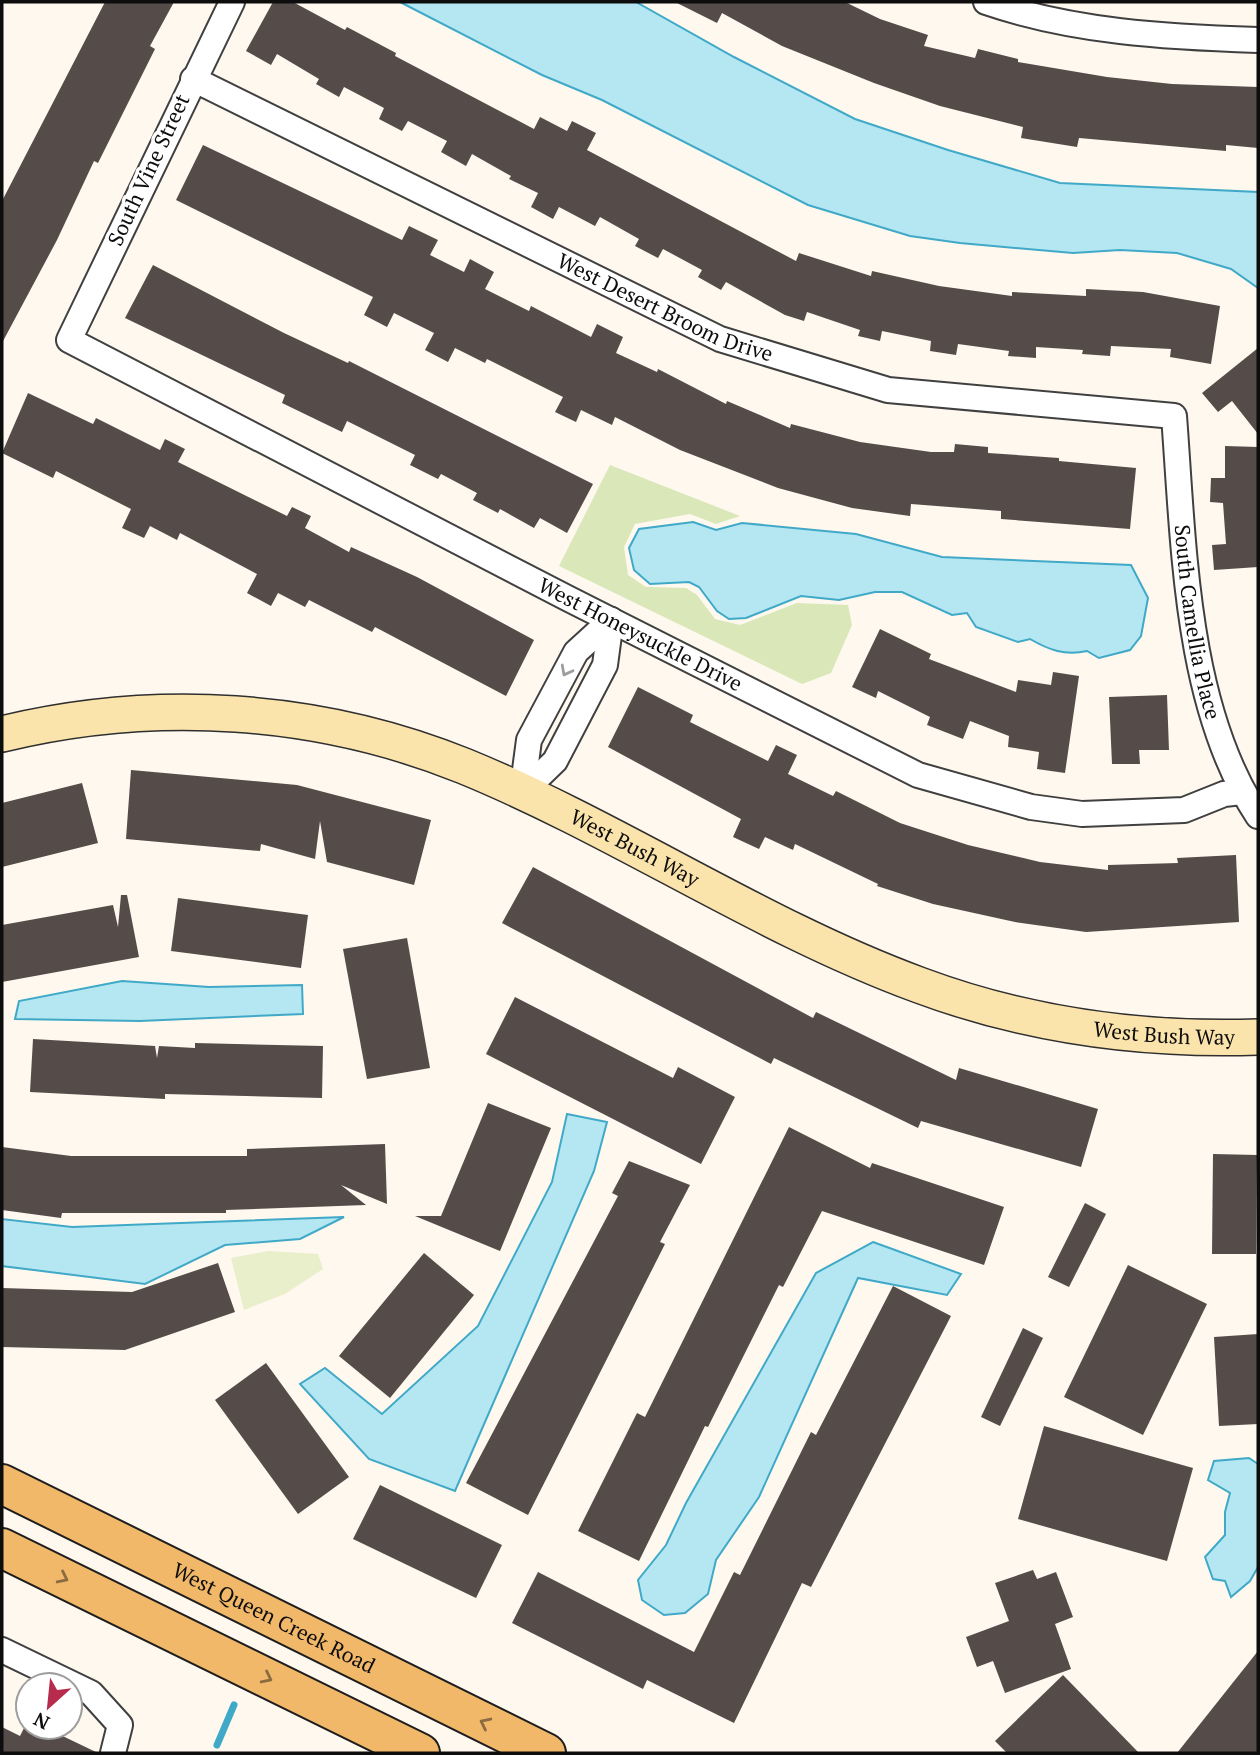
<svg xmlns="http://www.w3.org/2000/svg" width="1260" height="1755" font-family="'PT Serif',serif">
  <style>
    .green { fill: #d9e7b9 }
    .pitch { fill: #e9efcb }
    .water { fill: #b5e7f3; stroke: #40a9c7; stroke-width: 2 }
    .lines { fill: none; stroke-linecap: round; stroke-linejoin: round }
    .stream { stroke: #40a9c7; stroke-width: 7 }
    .building { fill: #554c4a }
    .street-casing { stroke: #404040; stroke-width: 28 }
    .secondary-casing { stroke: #2f2f2f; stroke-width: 38 }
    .primary-casing { stroke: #1e1e1e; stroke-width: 42 }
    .street { stroke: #fff; stroke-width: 24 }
    .secondary { stroke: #fbe4ac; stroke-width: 35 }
    .primary { stroke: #f2b86a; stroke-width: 38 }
    .oneway { stroke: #9e9e9e }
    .oneway2 { stroke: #8b6b40 }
    .labels { text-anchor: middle; stroke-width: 7; stroke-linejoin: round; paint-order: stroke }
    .street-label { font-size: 21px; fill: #0d0d0d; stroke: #fff }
  </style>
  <rect width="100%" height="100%" fill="#fef8ee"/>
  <!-- green -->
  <polygon class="green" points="610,465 740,516 716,524 690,514 635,524 624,547 628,575 646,587 686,588 697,595 715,619 740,625 797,603 848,605 852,625 831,673 802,684 559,566"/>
  <!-- pitch -->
  <polygon class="pitch" points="268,1251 318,1254 323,1269 285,1294 244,1310 231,1258"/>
  <!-- water -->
  <g class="water">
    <polygon points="400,2 636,2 734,57 855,119 948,150 1060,183 1258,192 1258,288 1231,269 1177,253 1120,250 1073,253 960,243 910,236 808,205 602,100 542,75"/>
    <path d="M693 522 716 530 742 523 856 534 942 557 1131 565 1148 598 1141 636 1130 650 1099 658 1087 651C1065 656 1049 650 1030 639L1018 642 976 627 967 613 952 615 902 592H875L839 600 801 596 746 618 729 619 717 611 699 587 689 582 650 584 634 570 629 548 639 529Z"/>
    <polygon points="122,981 209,987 302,985 303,1014 140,1021 15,1019 19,1001"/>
    <polygon points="567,1114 607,1122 594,1171 455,1491 369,1459 300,1384 325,1368 382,1414 478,1326 552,1182"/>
    <polygon points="344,1217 300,1239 225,1245 145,1284 2,1266 2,1219 72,1227"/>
    <polygon points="873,1242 961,1274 947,1295 858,1278 759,1497 716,1560 708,1594 685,1613 664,1615 642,1600 638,1580 666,1545 686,1503 816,1273"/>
    <polygon points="1249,1458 1258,1464 1258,1567 1250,1581 1231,1597 1225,1581 1213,1579 1205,1557 1225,1535 1225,1512 1230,1493 1208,1480 1214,1461"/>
  </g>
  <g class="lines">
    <!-- stream -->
    <polyline class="stream" points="217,1745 234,1705"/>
  </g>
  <!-- building -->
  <g class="building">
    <polygon points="105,2 174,2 150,46 155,49 98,163 94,161 57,240 2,343 2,201"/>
    <polygon points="273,2 293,2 345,30 347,27 396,53 395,56 534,129 540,117 567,131 572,121 596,133 587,150 796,261 799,253 871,276 872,271 939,286 1012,296 1012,292 1086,296 1086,289 1143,292 1220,306 1211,364 1170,357 1171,349 1111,346 1110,356 1082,354 1083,350 1036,347 1036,358 1008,356 1009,351 958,344 956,355 930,351 931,341 882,331 880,341 858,336 860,330 807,312 804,321 785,315 726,282 721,290 698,277 702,270 663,249 658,258 635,246 639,239 600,217 595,226 559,207 553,219 531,207 538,193 509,179 511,176 472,154 466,166 441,152 447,141 408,121 402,131 379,119 384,108 344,87 339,97 316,84 319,79 277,54 271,65 246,51"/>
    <polygon points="675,2 845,2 880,19 928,35 924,46 975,58 978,49 1018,59 1018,62 1107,77 1172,84 1258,87 1258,148 1226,145 1226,151 1079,138 1077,147 1021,138 1023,127 940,106 874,83 782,46 722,13 717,23"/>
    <polygon points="203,145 402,240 409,226 438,240 430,255 464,272 470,259 494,272 485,289 529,311 531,306 591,337 597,324 623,337 616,353 657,372 658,369 726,404 727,401 790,428 791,424 860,442 931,452 954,452 955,444 988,447 988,453 1059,458 1059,461 1136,468 1130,529 1001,519 1001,511 911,504 910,516 852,508 778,488 680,450 615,417 612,425 581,410 576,422 555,412 563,397 487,359 485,363 455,348 448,362 425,350 434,333 394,313 387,327 364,315 373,297 176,200"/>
    <polygon points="153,265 284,333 348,363 349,361 593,484 567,533 540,518 534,528 500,509 498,513 473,500 477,493 441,474 438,479 410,465 415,455 347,421 342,432 282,403 285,395 125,318"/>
    <polygon points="1258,348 1258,434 1232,401 1218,412 1202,393"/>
    <polygon points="28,393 93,424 96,418 160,450 165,439 185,449 178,462 287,516 292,507 311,516 305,528 349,552 351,547 417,577 534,640 506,696 375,627 372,632 309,600 305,607 278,593 271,606 247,593 257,574 180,533 177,540 150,526 144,538 122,528 131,509 56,471 53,478 2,453"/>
    <polygon points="1225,446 1258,447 1258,567 1214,570 1212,545 1226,544 1223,503 1210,502 1211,478 1225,478"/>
    <polygon points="880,629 931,654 929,659 1016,692 1018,680 1051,685 1053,672 1079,676 1065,773 1037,769 1039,752 1008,747 1009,736 970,721 963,739 927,725 930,717 878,691 876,698 852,687"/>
    <polygon points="638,687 693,715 690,722 768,761 776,745 797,755 788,774 833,796 836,791 900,823 968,845 1040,862 1108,870 1108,865 1178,863 1177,858 1236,855 1239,922 1086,932 1015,922 933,904 877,886 878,884 795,844 793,850 765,837 759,849 733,837 741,819 608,747"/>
    <polygon points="1167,695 1169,750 1139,750 1140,764 1112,764 1109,697"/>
    <polygon points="131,770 297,785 431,820 414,885 327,862 320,821 315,859 261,844 260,851 126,839"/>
    <polygon points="82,783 98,843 2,867 2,803"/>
    <polygon points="533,867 813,1018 816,1012 956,1080 959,1068 1098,1109 1081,1167 921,1121 918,1128 774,1058 771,1064 502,923"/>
    <polygon points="121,895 127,895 139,957 2,982 2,925 113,905 118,927"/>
    <polygon points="178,898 308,915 301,968 171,951"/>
    <polygon points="407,938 430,1068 367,1079 343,949"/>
    <polygon points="515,997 673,1078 678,1067 735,1097 701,1164 486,1054"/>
    <polygon points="33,1039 155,1046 157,1058 159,1046 195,1048 195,1043 323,1046 322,1098 165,1094 165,1099 30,1092"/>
    <polygon points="488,1103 551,1128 500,1251 415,1216 441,1216"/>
    <polygon points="789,1127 870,1168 872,1163 1004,1207 984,1265 822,1211 783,1287 779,1285 708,1427 705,1426 639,1561 578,1531 637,1413 645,1417"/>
    <polygon points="385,1144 387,1204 341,1185 366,1205 226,1210 226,1213 62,1213 61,1218 2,1210 2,1147 71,1156 247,1156 247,1149"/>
    <polygon points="1213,1154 1257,1155 1256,1254 1212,1254"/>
    <polygon points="629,1161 690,1185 660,1242 665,1244 528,1515 466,1483 618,1196 612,1193"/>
    <polygon points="1085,1203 1106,1214 1069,1287 1048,1277"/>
    <polygon points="424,1253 474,1295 390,1398 339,1356"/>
    <polygon points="218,1263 235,1312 125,1350 2,1347 2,1288 132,1292"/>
    <polygon points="1128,1265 1207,1304 1143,1435 1064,1397"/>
    <polygon points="893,1286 951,1316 811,1587 802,1583 734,1723 647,1680 643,1689 512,1623 538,1572 694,1652 734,1572 740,1575 811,1432 816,1435"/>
    <polygon points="1023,1328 1043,1338 1000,1426 981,1417"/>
    <polygon points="1258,1334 1258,1424 1219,1426 1214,1337"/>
    <polygon points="266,1363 349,1477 298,1514 215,1400"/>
    <polygon points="1044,1426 1193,1468 1167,1561 1018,1519"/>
    <polygon points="380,1485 502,1545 476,1598 353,1539"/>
    <polygon points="1033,1570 1037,1579 1056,1572 1073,1617 1055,1624 1071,1669 1005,1693 993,1661 977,1667 966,1637 1009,1621 995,1583"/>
    <polygon points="1258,1651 1258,1753 1177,1753"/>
    <polygon points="1063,1675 1139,1753 1007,1753 995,1741"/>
    <polygon points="2,1727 20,1736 24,1728 44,1738 48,1729 98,1753 2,1753"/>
  </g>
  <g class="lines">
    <defs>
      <g id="street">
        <path id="s1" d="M232 2 69 340 569 599 918 775 1031 807 1082 814 1184 810 1224 794 1242 792"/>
        <path d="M986 2C1074 32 1166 37 1258 40"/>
        <path id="s2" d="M193 79 720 339 888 390 1174 416C1184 545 1185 706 1258 816"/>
        <polyline points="522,793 529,740 576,652 611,620"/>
        <polyline points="522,793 555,761 605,665 611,620"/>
        <polyline points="2,1650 91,1693 120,1725 113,1753"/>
      </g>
      <g id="secondary">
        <path id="s3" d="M2 734C155 697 318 707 464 766 620 830 761 927 919 985 1029 1026 1142 1041 1258 1037"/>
      </g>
      <g id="primary">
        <path id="s4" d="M2 1484 546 1753"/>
        <polyline points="2,1548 420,1753"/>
      </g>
    </defs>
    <!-- street casing -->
    <use href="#street" class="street-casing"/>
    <!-- secondary casing -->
    <use href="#secondary" class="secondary-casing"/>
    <!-- primary casing -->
    <use href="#primary" class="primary-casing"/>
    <!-- street -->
    <use href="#street" class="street"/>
    <!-- secondary -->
    <use href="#secondary" class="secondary"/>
    <!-- primary -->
    <use href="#primary" class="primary"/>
  </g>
  <!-- one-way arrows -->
  <defs><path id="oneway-chevron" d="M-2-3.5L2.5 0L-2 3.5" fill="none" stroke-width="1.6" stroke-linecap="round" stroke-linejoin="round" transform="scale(1.75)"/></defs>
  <use class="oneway" href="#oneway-chevron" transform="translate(566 671) rotate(118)"/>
  <g class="oneway2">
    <use href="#oneway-chevron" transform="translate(63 1578) rotate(26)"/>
    <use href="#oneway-chevron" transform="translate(267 1678) rotate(26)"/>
    <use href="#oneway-chevron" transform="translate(485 1723) rotate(-154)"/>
  </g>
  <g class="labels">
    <!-- street labels -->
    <g class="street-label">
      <text transform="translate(149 170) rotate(-65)" y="7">South Vine Street</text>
      <text dy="7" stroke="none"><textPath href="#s2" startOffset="525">West Desert Broom Drive</textPath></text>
      <text dy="7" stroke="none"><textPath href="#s2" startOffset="1258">South Camellia Place</textPath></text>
      <text dy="7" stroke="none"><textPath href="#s1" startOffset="1018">West Honeysuckle Drive</textPath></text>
      <text dy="7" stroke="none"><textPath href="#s3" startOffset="660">West Bush Way</textPath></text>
      <text dy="7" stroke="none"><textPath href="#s3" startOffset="1227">West Bush Way</textPath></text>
      <text dy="7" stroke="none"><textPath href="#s4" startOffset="303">West Queen Creek Road</textPath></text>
    </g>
  </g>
  <!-- border -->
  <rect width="1260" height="1755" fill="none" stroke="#0d0d0d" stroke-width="7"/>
  <!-- north arrow -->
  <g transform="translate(49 1706) rotate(207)"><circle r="33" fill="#ffffff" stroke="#9e9e9e" stroke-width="2"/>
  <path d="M0-5L12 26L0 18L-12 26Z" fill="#b72c4c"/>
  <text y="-10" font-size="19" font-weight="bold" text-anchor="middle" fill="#0d0d0d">N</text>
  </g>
</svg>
